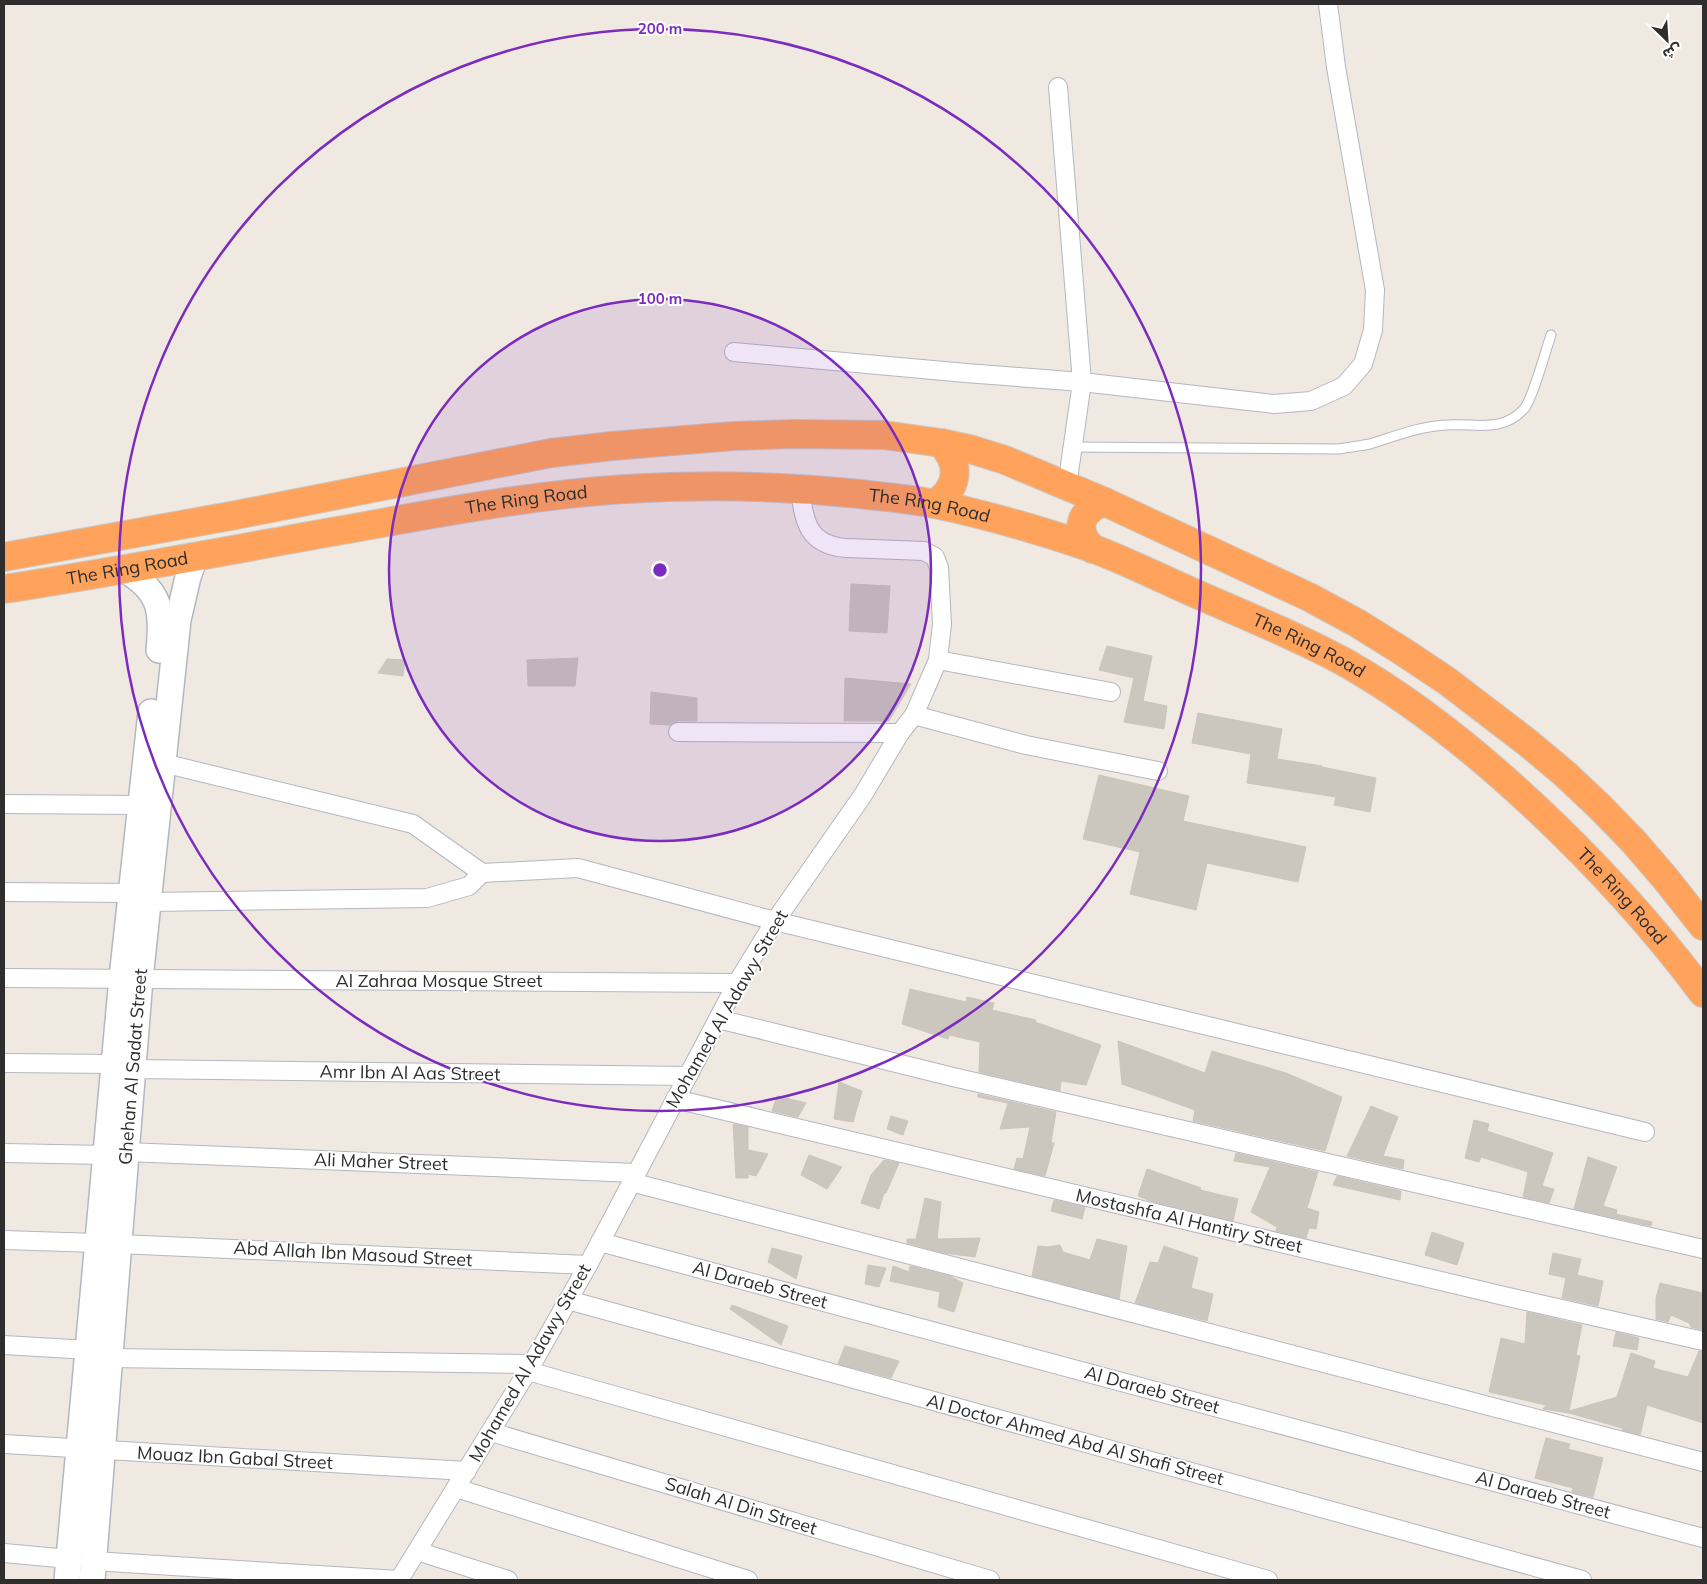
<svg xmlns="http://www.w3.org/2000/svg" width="1707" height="1584" font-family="Mulish,'Noto Sans Arabic',sans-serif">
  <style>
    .building { fill: #cbc7bf; stroke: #cbc5ba }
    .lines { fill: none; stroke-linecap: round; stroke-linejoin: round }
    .lane-casing { stroke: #b4b7c1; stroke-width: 11 }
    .street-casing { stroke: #b4b7c1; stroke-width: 20 }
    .secondary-casing { stroke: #b4b7c1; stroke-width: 28 }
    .highway-casing { stroke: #c9c9c9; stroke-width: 30 }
    .lane { stroke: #fff; stroke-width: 9 }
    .street { stroke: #fff; stroke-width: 18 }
    .secondary { stroke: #fff; stroke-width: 25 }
    .highway { stroke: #ffa35c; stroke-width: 28 }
    .ring { fill: none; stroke: #7b2cbf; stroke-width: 2.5 }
    .labels { text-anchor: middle; stroke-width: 4; stroke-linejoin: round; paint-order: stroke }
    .street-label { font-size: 18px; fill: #2e2e2e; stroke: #fff }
    .centre { fill: #7b2cbf; stroke: #fff; stroke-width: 2.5 }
    .ring-label { font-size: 15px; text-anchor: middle; font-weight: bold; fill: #7b2cbf; stroke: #fff; stroke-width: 4; stroke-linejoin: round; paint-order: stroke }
  </style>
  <rect width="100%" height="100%" fill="#efe9e1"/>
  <!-- building -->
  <g class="building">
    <polygon points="851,584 890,586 887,633 849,631"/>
    <polygon points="1107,646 1152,656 1143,701 1167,706 1164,729 1124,722 1134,678 1099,670"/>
    <polygon points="578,658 575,686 528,686 527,660"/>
    <polygon points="387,659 405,660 403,676 378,673"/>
    <polygon points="845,678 911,684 889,721 844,721"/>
    <polygon points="651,692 697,698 697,721 678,721 670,725 650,724"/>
    <polygon points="1198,713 1282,729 1277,759 1322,766 1322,767 1376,778 1370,812 1334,805 1336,797 1247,783 1251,754 1192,743"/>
    <polygon points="1099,775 1189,796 1183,821 1306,847 1298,882 1207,863 1196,910 1130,894 1140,852 1083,839"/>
    <polygon points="910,989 966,1002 967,997 994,1003 992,1010 1036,1020 1035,1022 1101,1045 1086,1085 1061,1081 1060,1091 979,1072 980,1042 949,1035 948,1039 902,1024"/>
    <polygon points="1118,1041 1205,1073 1212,1051 1286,1073 1342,1097 1325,1151 1193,1121 1195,1110 1122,1084"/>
    <polygon points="839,1082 862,1091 853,1122 834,1119"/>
    <polygon points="978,1094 1056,1112 1051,1142 1054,1143 1045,1176 1014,1169 1017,1158 1023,1159 1030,1127 1000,1129 1008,1103 978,1097"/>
    <polygon points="777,1096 806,1103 798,1117 772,1111"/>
    <polygon points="1371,1106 1398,1117 1383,1156 1404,1160 1403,1169 1347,1156"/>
    <polygon points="891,1116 908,1121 903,1135 887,1129"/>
    <polygon points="1474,1120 1489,1124 1487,1131 1553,1153 1542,1186 1554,1189 1549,1203 1523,1197 1528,1172 1481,1157 1479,1162 1465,1158"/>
    <polygon points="733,1124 748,1127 748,1150 768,1154 756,1176 748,1174 748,1178 736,1178"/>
    <polygon points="1236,1153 1318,1172 1307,1208 1319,1212 1316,1229 1309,1228 1306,1238 1276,1231 1277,1227 1251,1212 1270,1167 1234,1161"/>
    <polygon points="809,1155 842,1167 827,1189 801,1175"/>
    <polygon points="1588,1157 1617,1167 1603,1206 1617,1210 1616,1214 1652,1222 1651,1226 1574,1209"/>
    <polygon points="884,1160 899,1163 886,1193 884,1193 879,1209 861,1203 871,1175"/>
    <polygon points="1147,1169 1201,1188 1200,1190 1238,1199 1233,1221 1153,1202 1138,1196"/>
    <polygon points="1337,1176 1401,1191 1400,1200 1333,1185"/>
    <polygon points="925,1198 941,1202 937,1239 980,1238 975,1257 944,1253 907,1243 907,1239 916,1239"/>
    <polygon points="1054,1200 1085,1207 1082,1219 1051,1211"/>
    <polygon points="1432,1232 1464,1243 1457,1265 1425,1255"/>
    <polygon points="1097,1239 1127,1246 1119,1299 1032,1276 1038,1246 1048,1247 1060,1245 1063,1252 1090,1260"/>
    <polygon points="1164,1246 1198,1258 1191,1288 1213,1294 1207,1321 1135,1303 1150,1262 1158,1263"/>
    <polygon points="772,1248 802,1256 796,1279 768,1262"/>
    <polygon points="1553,1253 1581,1259 1577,1275 1603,1281 1598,1306 1562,1298 1566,1278 1549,1274"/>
    <polygon points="868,1265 886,1268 879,1287 865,1284"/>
    <polygon points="893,1266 909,1272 910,1266 950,1276 963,1283 954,1312 938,1307 940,1292 890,1281"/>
    <polygon points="1660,1283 1703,1293 1703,1330 1691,1327 1689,1323 1671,1315 1668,1322 1656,1319 1656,1298"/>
    <polygon points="732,1305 788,1326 781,1345 730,1309"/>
    <polygon points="1527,1312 1582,1325 1576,1355 1580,1356 1569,1411 1617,1397 1631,1353 1655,1361 1653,1368 1688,1377 1699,1351 1703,1351 1703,1423 1647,1405 1640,1435 1622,1430 1622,1428 1569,1413 1543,1409 1546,1405 1489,1392 1501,1338 1525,1344"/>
    <polygon points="1616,1332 1639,1338 1637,1350 1613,1346"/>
    <polygon points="845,1346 899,1361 891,1378 838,1364"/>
    <polygon points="1546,1438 1570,1444 1568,1449 1603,1458 1593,1497 1572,1492 1573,1488 1535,1478"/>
  </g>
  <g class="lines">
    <defs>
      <path id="lane" d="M1072 447 1339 449C1349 447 1360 446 1370 444 1396 436 1420 426 1447 425 1475 423 1501 433 1523 410 1532 402 1546 349 1551 335"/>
      <g id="street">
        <polyline points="1058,87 1082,382 1067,486"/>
        <polyline points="734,352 966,373 1082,382 1274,404 1311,401 1344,386 1363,364 1373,330 1375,290 1336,67 1328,4"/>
        <polyline points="938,660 1111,692"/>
        <polyline points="914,715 1026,745 1158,771"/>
        <polyline points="678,732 900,733"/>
        <polyline points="163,763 413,824 482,873 578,868 775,921 1645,1132"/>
        <polyline points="4,804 140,805"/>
        <polyline points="4,892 131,893"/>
        <polyline points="148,902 427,898 469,886 482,873"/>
        <polyline points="4,978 737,983"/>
        <polyline points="718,1019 953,1077 1703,1249"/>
        <polyline points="4,1063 114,1064"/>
        <polyline points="133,1069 688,1076"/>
        <polyline points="675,1099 1504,1296 1703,1341"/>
        <polyline points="126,1152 636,1173"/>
        <polyline points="4,1153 106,1155"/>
        <polyline points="631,1182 1703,1462"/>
        <polyline points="4,1240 97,1243 588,1265"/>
        <polyline points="600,1242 1703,1538"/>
        <polyline points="568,1300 1582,1580"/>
        <polyline points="4,1345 88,1350"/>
        <polyline points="109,1358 532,1364"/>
        <polyline points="528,1371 1268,1580"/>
        <polyline points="491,1432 990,1580"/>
        <polyline points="4,1444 467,1471"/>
        <polyline points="456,1488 748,1580"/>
        <polyline points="417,1551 508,1580"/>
        <polyline points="4,1553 69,1559"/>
        <polyline points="93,1561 399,1580"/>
        <path d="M399 1580 532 1364 588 1265 737 983 775 921 863 795 900 733 914 715 938 660 942 624 939 568 935 557 924 551 846 548C808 545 804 522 800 489"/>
      </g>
      <g id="secondary">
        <path d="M125 570C161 591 163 612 159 650"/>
        <polyline points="67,1580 122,978 151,712"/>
        <path id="s1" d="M92 1580 140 979 178 620 188 577 195 557"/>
      </g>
      <g id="highway">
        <path d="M935 504C959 487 961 464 941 443"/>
        <path d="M1093 549C1073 531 1080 509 1105 502"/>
        <polyline points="4,557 236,515 551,453 612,446 734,436 795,434 884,435 941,443 973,450 1005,460 1105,502 1309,597 1357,623 1402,651 1447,681 1528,743 1565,774 1600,807 1634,842 1665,878 1703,926"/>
        <path id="s2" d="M4 589C115 572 226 551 337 531 433 514 529 495 626 489 704 484 783 486 860 494 885 497 910 499 935 504 987 515 1039 530 1089 547 1124 560 1158 577 1192 592 1244 615 1297 636 1346 663 1415 702 1475 751 1533 805 1595 863 1652 925 1703 993"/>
      </g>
    </defs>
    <!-- lane casing -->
    <use href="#lane" class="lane-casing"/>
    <!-- street casing -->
    <use href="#street" class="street-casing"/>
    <!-- secondary casing -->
    <use href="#secondary" class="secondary-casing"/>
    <!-- highway casing -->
    <use href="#highway" class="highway-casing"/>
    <!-- lane -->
    <use href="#lane" class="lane"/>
    <!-- street -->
    <use href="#street" class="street"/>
    <!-- secondary -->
    <use href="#secondary" class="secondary"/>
    <!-- highway -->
    <use href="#highway" class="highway"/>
  </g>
  <!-- distance rings -->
  <circle cx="660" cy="570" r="271" fill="#7b2cbf" fill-opacity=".12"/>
  <g class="ring">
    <circle cx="660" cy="570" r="271"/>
    <circle cx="660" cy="570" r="541"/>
  </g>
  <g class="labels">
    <!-- street labels -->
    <g class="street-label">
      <text dy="6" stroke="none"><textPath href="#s2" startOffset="530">The Ring Road</textPath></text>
      <text dy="6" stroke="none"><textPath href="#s2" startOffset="935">The Ring Road</textPath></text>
      <text dy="6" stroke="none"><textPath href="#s2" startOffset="125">The Ring Road</textPath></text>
      <text dy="6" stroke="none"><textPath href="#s2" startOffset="1341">The Ring Road</textPath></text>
      <text dy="6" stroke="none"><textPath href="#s2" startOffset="1745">The Ring Road</textPath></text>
      <text x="439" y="987">Al Zahraa Mosque Street</text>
      <text transform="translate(727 1009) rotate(-60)" y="6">Mohamed Al Adawy Street</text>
      <text dy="6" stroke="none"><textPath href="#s1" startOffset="515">Ghehan Al Sadat Street</textPath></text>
      <text transform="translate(410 1073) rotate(1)" y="6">Amr Ibn Al Aas Street</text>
      <text transform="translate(381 1162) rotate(2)" y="6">Ali Maher Street</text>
      <text transform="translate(1189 1221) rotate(13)" y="6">Mostashfa Al Hantiry Street</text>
      <text transform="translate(353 1254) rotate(3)" y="6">Abd Allah Ibn Masoud Street</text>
      <text transform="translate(760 1285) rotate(15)" y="6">Al Daraeb Street</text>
      <text transform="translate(530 1363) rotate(-60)" y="6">Mohamed Al Adawy Street</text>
      <text transform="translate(1152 1390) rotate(15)" y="6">Al Daraeb Street</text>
      <text transform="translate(1075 1440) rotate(15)" y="6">Al Doctor Ahmed Abd Al Shafi Street</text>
      <text transform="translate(235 1458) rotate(3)" y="6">Mouaz Ibn Gabal Street</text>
      <text transform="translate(1543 1495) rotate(15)" y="6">Al Daraeb Street</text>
      <text transform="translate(741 1506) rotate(17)" y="6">Salah Al Din Street</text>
    </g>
  </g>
  <circle cx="660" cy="570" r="8" class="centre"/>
  <g class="ring-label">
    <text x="660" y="34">200 m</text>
    <text x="660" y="304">100 m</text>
  </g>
  <!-- border -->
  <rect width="1707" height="1584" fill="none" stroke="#2e2e2e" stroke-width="10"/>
  <!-- north arrow -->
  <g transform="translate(1667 40) rotate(155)" stroke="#ffffff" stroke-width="4" paint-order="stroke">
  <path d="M0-4L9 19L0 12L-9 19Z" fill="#2e2e2e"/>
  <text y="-8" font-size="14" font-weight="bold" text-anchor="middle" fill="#2e2e2e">ش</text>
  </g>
</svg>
